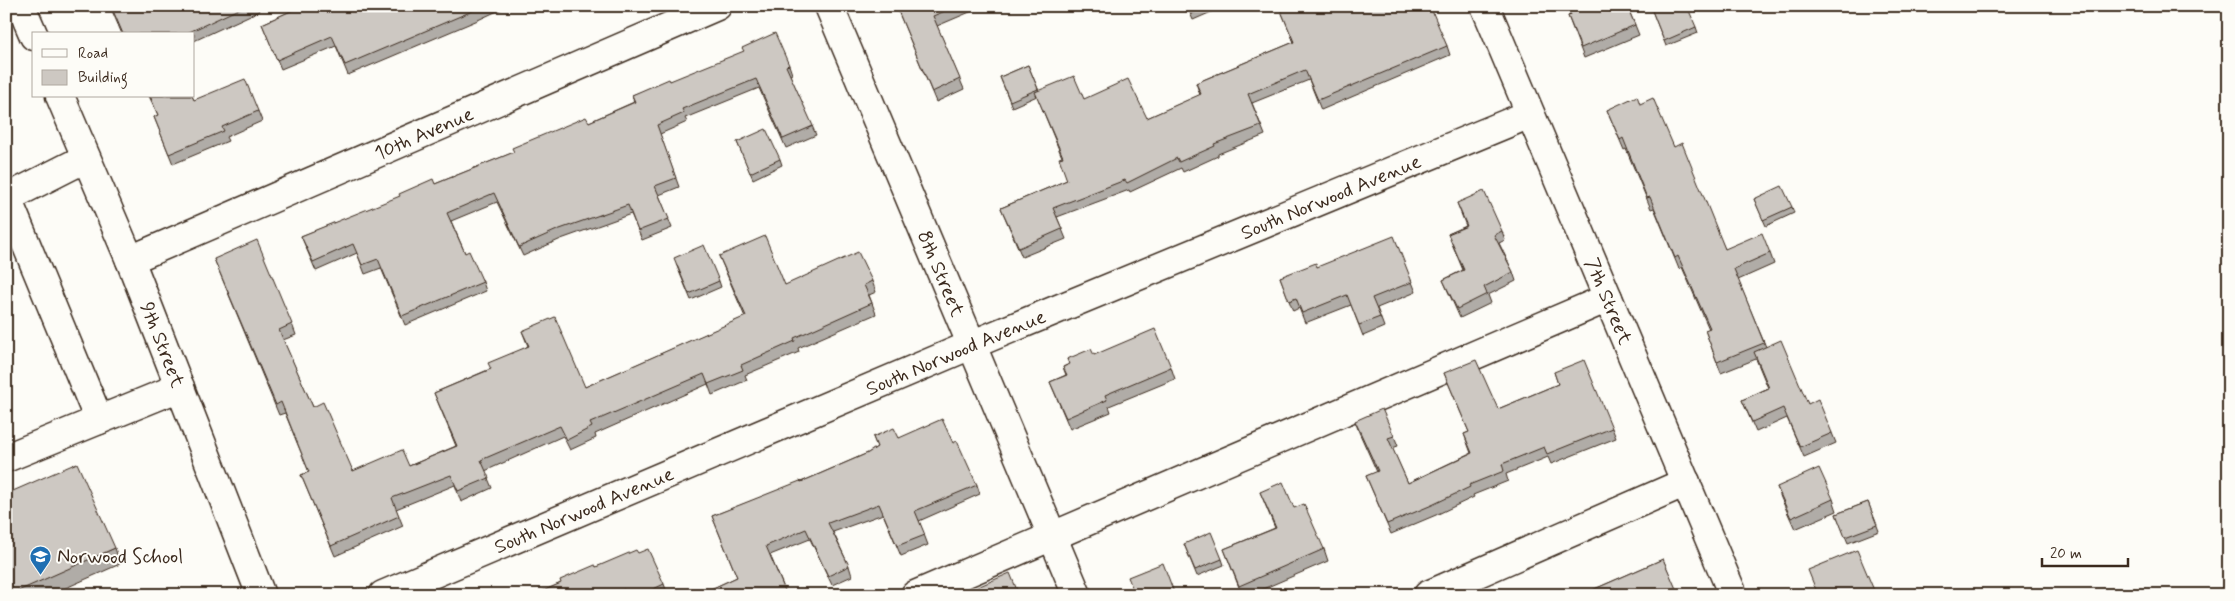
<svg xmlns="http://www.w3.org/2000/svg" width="2235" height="601" font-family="Mynerve,sans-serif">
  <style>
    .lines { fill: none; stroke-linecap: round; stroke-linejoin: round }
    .minor-casing { stroke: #3b2a1e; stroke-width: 31 }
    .minor { stroke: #fdfcf7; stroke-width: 28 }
    .wall { fill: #b0aca7; stroke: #3b2a1e }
    .building { fill: #cdc8c2; stroke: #3b2a1e }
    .labels { text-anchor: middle; stroke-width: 4; stroke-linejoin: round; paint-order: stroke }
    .street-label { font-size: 20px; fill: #3b2a1e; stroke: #fdfcf7 }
    .poi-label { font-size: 20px; fill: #3b2a1e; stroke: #fdfcf7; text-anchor: start }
  </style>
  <rect width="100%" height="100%" fill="#fdfcf7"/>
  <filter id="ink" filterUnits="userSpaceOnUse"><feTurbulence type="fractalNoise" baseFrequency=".02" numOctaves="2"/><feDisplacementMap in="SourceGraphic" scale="10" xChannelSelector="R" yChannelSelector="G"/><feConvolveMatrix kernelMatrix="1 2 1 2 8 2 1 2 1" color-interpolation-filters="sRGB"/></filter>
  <g filter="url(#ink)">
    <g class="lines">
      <defs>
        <g id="minor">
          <polyline points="21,6 34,36"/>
          <path id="s1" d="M829 6 1077 595"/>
          <path id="s2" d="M1485 6 1733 595"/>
          <path id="s3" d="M60 96 130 260 261 595"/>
          <polyline points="86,158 7,198 99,420"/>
          <path id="s4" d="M130 260 717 6"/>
          <polyline points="6,458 180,387"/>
          <path id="s5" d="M383 595 971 345 1530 114"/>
          <polyline points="915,595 1608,298"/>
          <polyline points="1428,595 1686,482"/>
        </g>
      </defs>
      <!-- minor casing -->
      <use href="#minor" class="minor-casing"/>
      <!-- minor -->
      <use href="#minor" class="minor"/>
    </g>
    <!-- wall -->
    <g class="wall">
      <polygon points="110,6 164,6 166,10 175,6 257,6 259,11 194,41 194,34 122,34"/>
      <polygon points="302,6 508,6 478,20 348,75 336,46 281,69 262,24"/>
      <polygon points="896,6 984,6 937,26 964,89 936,102"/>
      <polygon points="1187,6 1225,6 1193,20"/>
      <polygon points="1279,6 1426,6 1447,46 1450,55 1321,110 1309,80 1252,103 1265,135 1218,154 1218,156 1183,172 1181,168 1130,192 1129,190 1057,217 1066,239 1022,257 1001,208 1067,180 1062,157 1037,96 1012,107 1000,77 1028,65 1039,91 1084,99 1147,118 1200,95 1196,83 1294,42"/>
      <polygon points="1566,6 1627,6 1635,25 1639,35 1584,58 1568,16 1570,15"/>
      <polygon points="1651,8 1696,27 1698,33 1666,46"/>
      <polygon points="789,65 792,74 790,75 816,135 786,148 759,88 685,118 687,122 660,134 679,187 659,195 672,228 642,240 631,214 561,239 523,256 497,202 451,221 465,253 483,282 486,291 405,325 381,268 365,274 357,253 316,271 301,236 435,184 589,122 634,102 632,95 670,81"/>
      <polygon points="149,96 192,96 194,100 258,111 262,121 226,137 228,141 173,164 154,117 158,115"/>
      <polygon points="1640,104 1674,147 1725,249 1770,253 1774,264 1738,280 1766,347 1808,404 1832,433 1836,443 1804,457 1787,418 1756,432 1742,400 1768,388 1756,359 1721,373 1705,330 1709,329 1682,267 1679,269 1654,208 1651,209 1626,149 1624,150 1607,110"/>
      <polygon points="737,142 780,159 782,165 753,179"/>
      <polygon points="1754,199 1792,207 1794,213 1766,226"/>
      <polygon points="1457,203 1502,231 1505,240 1499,243 1513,272 1516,281 1488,295 1491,303 1460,318 1447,289 1443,280 1463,270 1448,234 1466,226"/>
      <polygon points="719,256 785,285 872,281 876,292 869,295 876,314 798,348 799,352 745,375 747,380 712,395 708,384 595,434 596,438 570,450 563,436 485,471 492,488 461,502 455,485 396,509 403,526 335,556 301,475 309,472 285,413 279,415 214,259 292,324 296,335 283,340 313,407 353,471 409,466 456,446 434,393 490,369 528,346 522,331 585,387 745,317"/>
      <polygon points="676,264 719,281 721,287 691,300"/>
      <polygon points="1317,267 1412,282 1416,292 1377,308 1384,327 1363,336 1351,305 1305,323 1299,308 1293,311 1280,277"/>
      <polygon points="1094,355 1171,367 1175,379 1109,406 1111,412 1070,429 1050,382 1066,375 1063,367 1069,364 1067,359"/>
      <polygon points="1554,372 1612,428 1616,438 1551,464 1548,457 1506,474 1508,481 1473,495 1474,497 1436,515 1391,534 1366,476 1377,472 1359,432 1355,421 1394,436 1398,446 1392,448 1408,483 1471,453 1464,434 1469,432 1444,373 1498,409 1558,384"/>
      <polygon points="873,437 899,438 953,443 977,485 980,494 919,521 928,545 901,556 883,514 833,532 849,566 852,576 832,585 810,539 770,555 787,595 698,595 737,577 712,516 801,482 868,453 877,447"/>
      <polygon points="1777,487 1833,499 1837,511 1795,529 1781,498"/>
      <polygon points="1260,492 1324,549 1328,561 1249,595 1242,595 1224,549 1275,528"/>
      <polygon points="1868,502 1879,531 1848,543 1836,514"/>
      <polygon points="1184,544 1222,559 1224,565 1197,576"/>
      <polygon points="115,548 120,564 50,595 6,595"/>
      <polygon points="638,553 664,584 668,595 534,595 561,583 596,567"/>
      <polygon points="1663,559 1678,595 1581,595"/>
    </g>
    <!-- building -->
    <g class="building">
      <polygon points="111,6 164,6 166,10 175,6 245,6 185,34 123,34"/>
      <polygon points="302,6 484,6 345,65 332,36 277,60 262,24"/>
      <polygon points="896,6 957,6 933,16 960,79 932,92"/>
      <polygon points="1187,6 1209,6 1191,14"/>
      <polygon points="1279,6 1430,6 1447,46 1318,100 1305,70 1248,94 1261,126 1214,144 1215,146 1179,162 1177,158 1127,183 1125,180 1053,208 1062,229 1019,248 1001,208 1067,180 1059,158 1063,157 1035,92 1074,76 1084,99 1128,79 1147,118 1201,94 1196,83 1294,42"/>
      <polygon points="1567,6 1627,6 1635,25 1581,48 1568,16 1571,15"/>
      <polygon points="1655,6 1687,6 1696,27 1664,41 1651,8"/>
      <polygon points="775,33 789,65 786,66 813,126 783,139 756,79 682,109 684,113 657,125 676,178 655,186 669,219 638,231 628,205 557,230 519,247 494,193 447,213 465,253 469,251 483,282 402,316 378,259 362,265 353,244 313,262 301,236 400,196 399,194 433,179 435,184 514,152 512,148 586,117 589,122 635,102 632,95 669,79 670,81 744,51 742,48"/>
      <polygon points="1028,65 1038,89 1010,101 1000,77"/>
      <polygon points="245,79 258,111 222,127 224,131 169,154 154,117 158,115 150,96 192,96 194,100"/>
      <polygon points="1637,96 1640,104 1653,98 1674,147 1682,143 1725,249 1762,233 1770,253 1734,269 1764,343 1717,362 1705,330 1710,328 1678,256 1675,258 1650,197 1647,198 1623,138 1620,140 1607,110"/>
      <polygon points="766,129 780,159 750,173 737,142"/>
      <polygon points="1782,186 1792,207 1763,220 1754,199"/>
      <polygon points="1484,191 1502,231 1494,235 1513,272 1484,287 1487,294 1457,309 1443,280 1464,270 1448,234 1467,226 1457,203"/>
      <polygon points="765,236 785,285 858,252 872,281 864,285 872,303 794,338 795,341 741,365 743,370 708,384 704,374 590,423 592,427 567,440 560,426 481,460 489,478 458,491 451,475 392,498 399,516 331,546 301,475 309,472 281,402 276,405 214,259 257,240 292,324 279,330 313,407 323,402 353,471 402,450 409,466 457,446 434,393 491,369 488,363 529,346 522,331 555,317 585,387 746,316 719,256"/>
      <polygon points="1394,236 1412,282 1372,298 1380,317 1359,325 1347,295 1302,313 1296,298 1289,301 1280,277 1316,263 1317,267"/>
      <polygon points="704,245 719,281 689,294 674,258"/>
      <polygon points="1155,329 1171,367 1105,395 1107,400 1066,418 1050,382 1067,375 1063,367 1070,364 1067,359 1091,349 1094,355"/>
      <polygon points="1781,340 1808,404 1818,399 1832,433 1800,447 1783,408 1752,422 1742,400 1769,388 1754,352"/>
      <polygon points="1476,360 1498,409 1558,384 1554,372 1584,360 1612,428 1547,454 1544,447 1502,464 1504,471 1469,485 1470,487 1432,505 1387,524 1366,476 1378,471 1355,421 1382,409 1394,436 1388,438 1408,483 1472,453 1464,434 1469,432 1444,373"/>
      <polygon points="942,419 953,443 957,441 977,485 915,511 925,535 897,546 879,504 828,523 849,566 828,576 806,529 766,546 786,593 783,595 698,595 737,577 712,516 800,481 801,482 868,453 877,447 873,437 894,428 899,438"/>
      <polygon points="77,463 115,548 9,595 6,595 6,494"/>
      <polygon points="1819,468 1833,499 1791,518 1777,487"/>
      <polygon points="1283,482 1294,508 1304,504 1324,549 1239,586 1224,549 1276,528 1260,492"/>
      <polygon points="1868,502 1877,525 1845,537 1836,514"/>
      <polygon points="1211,532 1222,559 1195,570 1184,544"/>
      <polygon points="648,549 664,584 641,595 627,595 624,589 612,595 534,595 561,583 560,580 595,565 596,567 636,550 638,553"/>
      <polygon points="1857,550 1876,595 1818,595 1808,570"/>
      <polygon points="1663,559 1677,591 1667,595 1581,595"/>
      <polygon points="1163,563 1175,595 1135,595 1128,577"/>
      <polygon points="1010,573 1019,595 959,595"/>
    </g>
  </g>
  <!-- icons -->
  <defs>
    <symbol id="school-pin" viewBox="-11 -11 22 30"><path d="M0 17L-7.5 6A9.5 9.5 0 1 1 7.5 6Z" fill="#1f6fb2" stroke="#fdfcf7"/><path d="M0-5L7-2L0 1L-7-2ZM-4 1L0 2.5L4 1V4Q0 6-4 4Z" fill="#fff"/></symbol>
  </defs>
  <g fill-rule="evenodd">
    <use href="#school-pin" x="28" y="544" width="25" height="34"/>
  </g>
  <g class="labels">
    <!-- street labels -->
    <g class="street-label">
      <text dy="7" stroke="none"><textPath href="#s4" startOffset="320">10th Avenue</textPath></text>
      <text dy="7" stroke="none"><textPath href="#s5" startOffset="1028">South Norwood Avenue</textPath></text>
      <text dy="7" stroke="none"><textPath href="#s1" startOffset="290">8th Street</textPath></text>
      <text dy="7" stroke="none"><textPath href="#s2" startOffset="320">7th Street</textPath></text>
      <text dy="7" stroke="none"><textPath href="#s3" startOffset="269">9th Street</textPath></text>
      <text dy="7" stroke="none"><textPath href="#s5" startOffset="622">South Norwood Avenue</textPath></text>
      <text dy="7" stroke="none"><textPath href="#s5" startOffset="218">South Norwood Avenue</textPath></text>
    </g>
    <!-- poi labels -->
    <g class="poi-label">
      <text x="57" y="563">Norwood School</text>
    </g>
  </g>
  <!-- margin -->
  <rect width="2235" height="601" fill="none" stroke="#fdfcf7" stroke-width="25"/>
  <rect x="12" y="12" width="2210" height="576" fill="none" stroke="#3b2a1e" stroke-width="2" filter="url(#ink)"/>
  <!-- legend -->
  <rect x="32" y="32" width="162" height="65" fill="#fdfcf7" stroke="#afa8a0"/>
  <rect x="42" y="49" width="25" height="8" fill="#fdfcf7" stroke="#afa8a0"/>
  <text x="78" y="58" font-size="15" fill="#3b2a1e">Road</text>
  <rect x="42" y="70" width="25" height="15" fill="#cdc8c2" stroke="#afa8a0"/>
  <text x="78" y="82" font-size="15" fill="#3b2a1e">Building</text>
  <!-- scale -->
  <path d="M2042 558v8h86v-8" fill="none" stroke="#3b2a1e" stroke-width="2.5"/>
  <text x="2050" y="558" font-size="15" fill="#3b2a1e" stroke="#fdfcf7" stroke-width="4" paint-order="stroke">20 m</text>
</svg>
